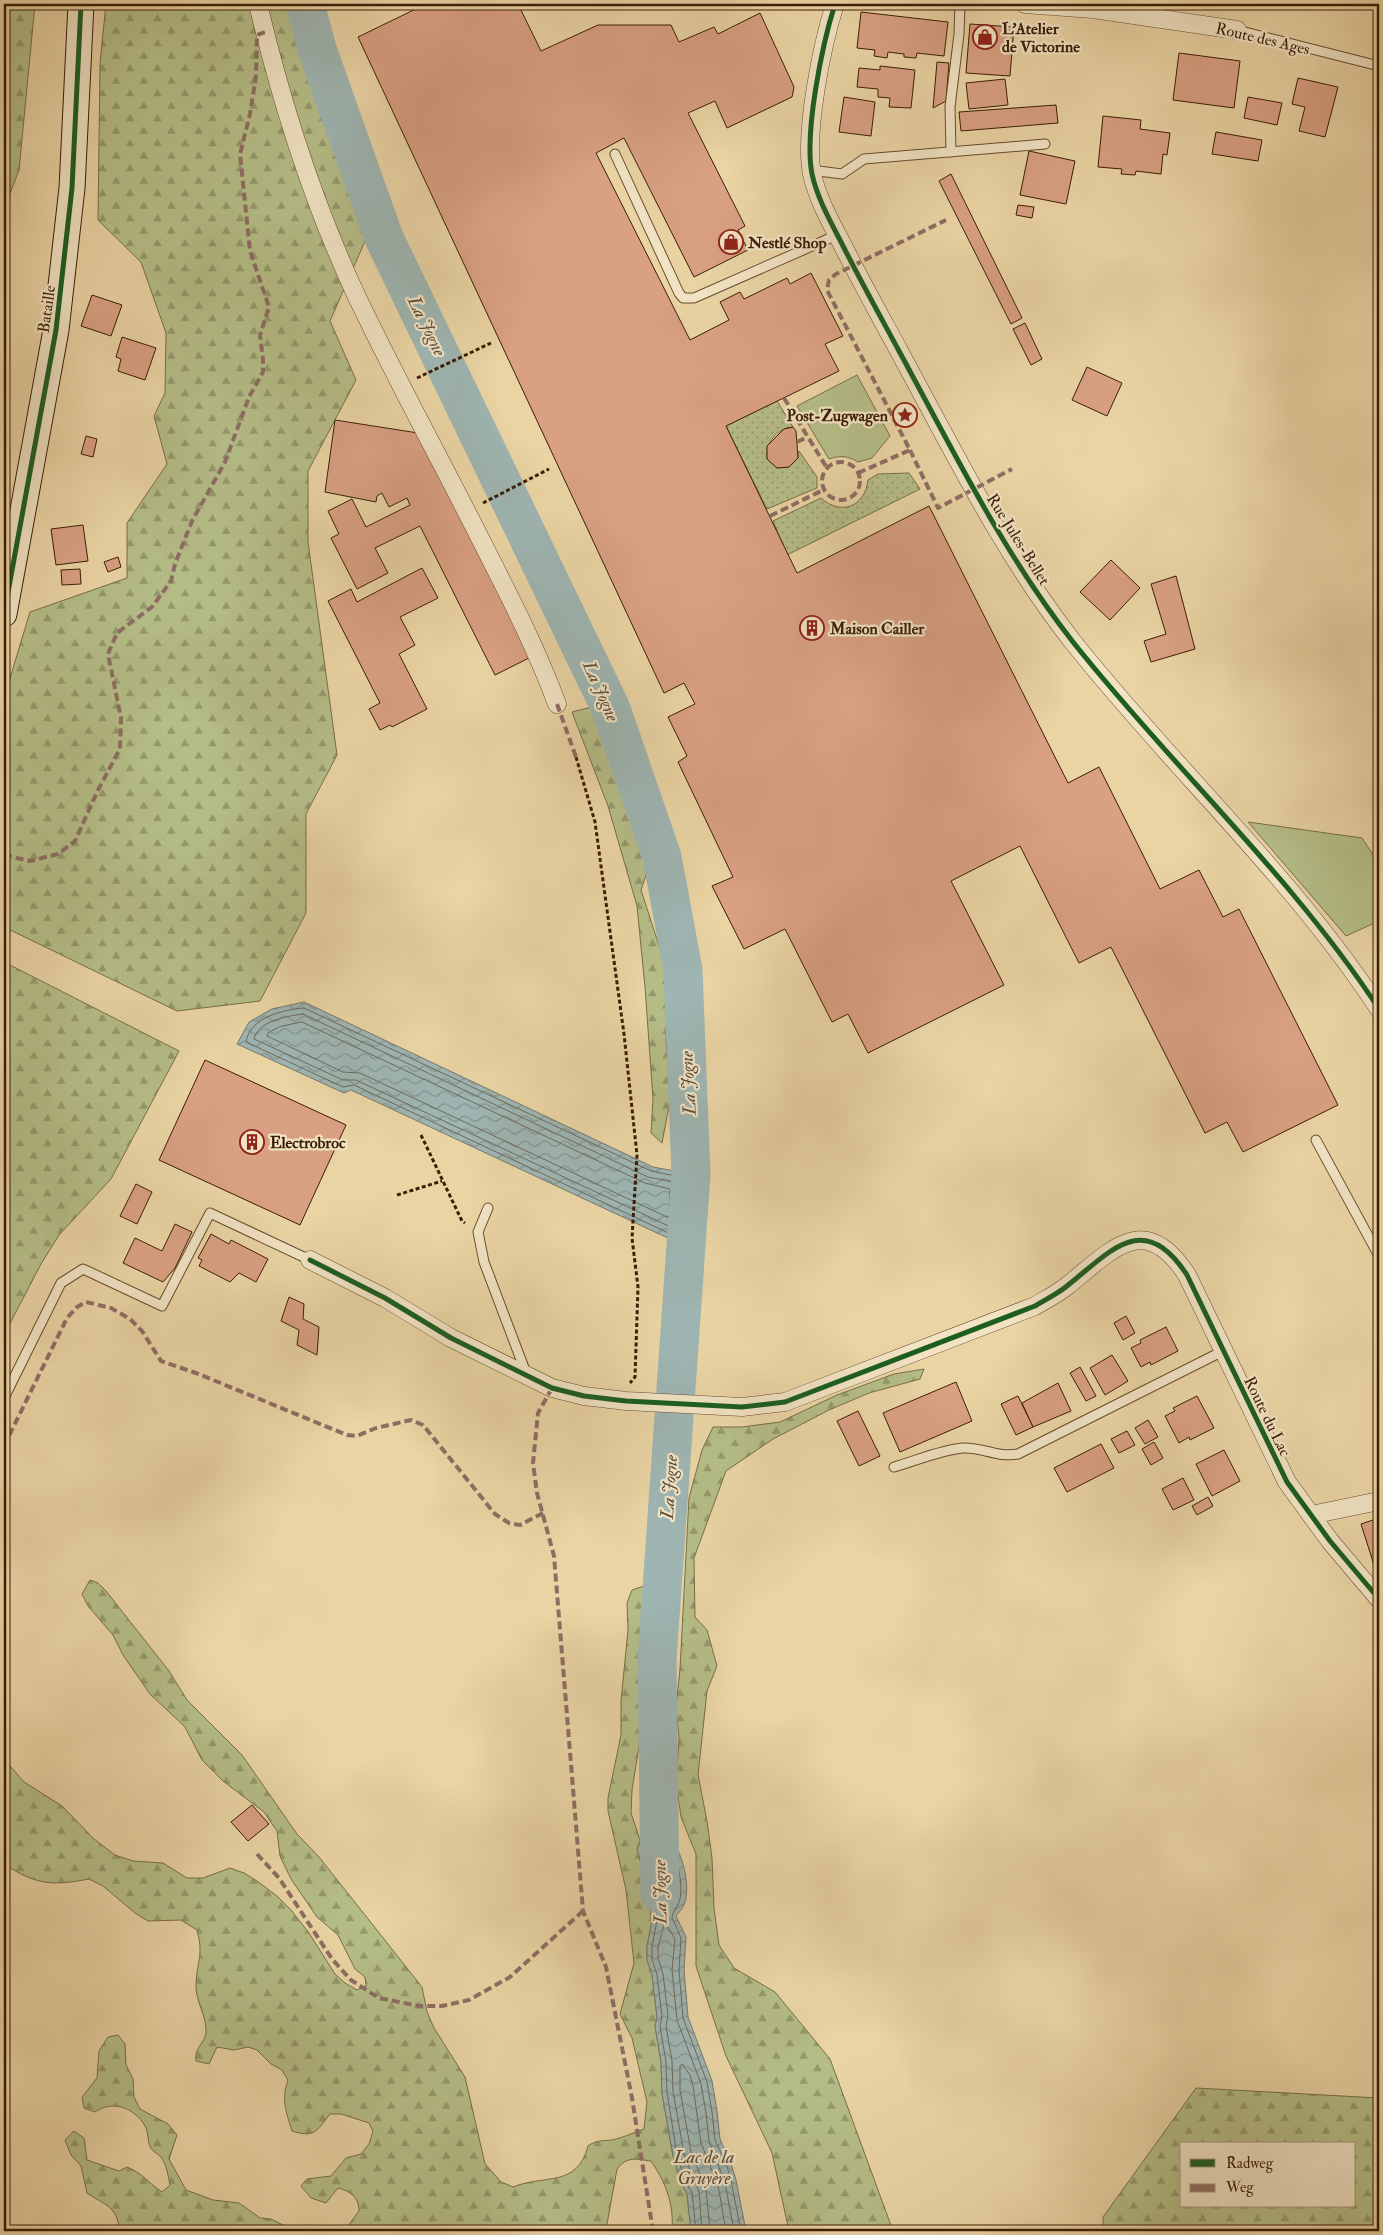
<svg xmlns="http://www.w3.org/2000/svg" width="1383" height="2235" font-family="'IM FELL Double Pica',serif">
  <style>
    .grass { fill: url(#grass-dots); stroke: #786d46 }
    .forest { fill: url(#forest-firs); stroke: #786d46; fill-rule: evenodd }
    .green { fill: #b5bd87; stroke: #786d46 }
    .water { fill: url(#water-waves); stroke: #77786d }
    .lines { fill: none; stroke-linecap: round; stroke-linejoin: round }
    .shore { stroke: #6d695c; stroke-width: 1 }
    .river { stroke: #9eb5b2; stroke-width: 39 }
    .building { fill: #d9a082; stroke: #3c1d05 }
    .lane-casing { stroke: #684b2d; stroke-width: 11 }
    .street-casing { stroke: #684b2d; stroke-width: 19 }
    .secondary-casing { stroke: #3c1d05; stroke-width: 27 }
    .path { stroke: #3c1d05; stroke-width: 3; stroke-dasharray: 4 2.5; stroke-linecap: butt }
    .lane { stroke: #f1e3c4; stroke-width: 9 }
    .street { stroke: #f1e3c4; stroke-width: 18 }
    .secondary { stroke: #f1e3c4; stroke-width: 25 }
    .quiet { stroke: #8d6e63; stroke-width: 4; stroke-dasharray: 8 4; stroke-linecap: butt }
    .cycleway-casing { stroke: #f1e3c4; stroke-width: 8 }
    .cycleway { stroke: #1b5e20; stroke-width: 5 }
    .labels { text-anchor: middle; stroke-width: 4.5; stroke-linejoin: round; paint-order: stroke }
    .poi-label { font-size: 16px; font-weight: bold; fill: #3c1d05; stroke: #f1e3c4; text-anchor: start }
    .street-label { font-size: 16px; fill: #3c1d05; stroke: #f1e3c4 }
    .water-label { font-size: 18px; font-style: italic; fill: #594b39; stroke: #f1e3c4 }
  </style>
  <defs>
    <pattern id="grass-dots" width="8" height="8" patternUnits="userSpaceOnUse" patternTransform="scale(1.25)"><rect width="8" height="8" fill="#b5bd87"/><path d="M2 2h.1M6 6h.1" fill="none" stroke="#94996c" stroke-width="1.8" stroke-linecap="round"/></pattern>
    <pattern id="forest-firs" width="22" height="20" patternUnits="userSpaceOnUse" patternTransform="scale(1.25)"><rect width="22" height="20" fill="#b5bd87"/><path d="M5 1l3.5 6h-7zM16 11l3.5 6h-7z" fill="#94996c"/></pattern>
    <pattern id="water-waves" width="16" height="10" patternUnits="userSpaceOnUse" patternTransform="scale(1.25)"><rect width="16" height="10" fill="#9eb5b2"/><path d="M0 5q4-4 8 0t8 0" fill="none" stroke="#82938f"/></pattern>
  </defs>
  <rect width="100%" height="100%" fill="#ead4a4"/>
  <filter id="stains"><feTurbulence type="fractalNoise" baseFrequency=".004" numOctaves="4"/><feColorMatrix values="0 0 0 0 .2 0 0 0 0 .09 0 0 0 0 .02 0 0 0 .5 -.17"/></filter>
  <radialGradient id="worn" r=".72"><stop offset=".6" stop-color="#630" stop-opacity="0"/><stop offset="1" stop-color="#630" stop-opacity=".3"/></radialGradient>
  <!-- grass -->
  <g class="grass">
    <path d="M777 401 793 427C777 428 764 444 767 459L777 468 789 467 798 458 799 451 817 477V488L767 509 726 426Z"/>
    <path d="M909 473 920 489 787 555 773 521 821 498C841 516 865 507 868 480L878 474Z"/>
  </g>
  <!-- forest -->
  <g class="forest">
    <polygon points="4,4 35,4 19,170 4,209"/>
    <polygon points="106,4 297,4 373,223 330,321 356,380 308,471 308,542 337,755 306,814 306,913 260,1001 177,1011 4,927 4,698 30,612 127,578 127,523 167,464 154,416 165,393 166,333 141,262 98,220 100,63"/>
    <polygon points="600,705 617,732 654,851 641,890 663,958 667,994 666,1042 671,1096 662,1143 651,1133 653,1099 645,987 637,906 608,806 572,712"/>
    <polygon points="4,962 179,1051 111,1179 59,1235 41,1264 4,1335"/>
    <polygon points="924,1369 920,1379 869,1393 829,1410 773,1439 726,1471 694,1558 695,1617 707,1630 717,1666 707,1691 698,1775 707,1821 712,1858 714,1908 719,1945 734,1968 775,1992 830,2059 893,2231 789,2231 772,2153 726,2056 696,1966 696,1854 681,1817 676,1782 679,1739 676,1707 680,1669 689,1498 702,1450 713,1427 742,1427 780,1422 837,1395 894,1374"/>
    <path d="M90 1580 98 1583 106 1591 169 1671 187 1700 242 1755 297 1834 319 1857 422 1987 427 2012 434 2028 465 2077 485 2164 501 2182 513 2187C545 2174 577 2188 588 2146 596 2140 602 2141 612 2140 622 2138 633 2133 644 2129L647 2102 632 2038 620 2014 634 1963 626 1890 608 1811V1798L621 1735V1701L628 1630 627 1603 632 1590 644 1586 647 1611 639 1654 643 1684V1721L632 1790 631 1813 640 1840 637 1849 644 1874 652 1921 647 1946V1960L652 1975 657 2017 655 2026 661 2062 662 2093 673 2156 681 2182 687 2194 691 2231H672C674 2204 666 2183 651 2161 636 2159 627 2156 617 2169L607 2224 602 2231H340L348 2226 359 2211C359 2197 350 2191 338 2188L326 2203 311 2198 301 2186 307 2179 331 2176 346 2158 361 2154 369 2144 373 2131 369 2123 341 2114H330C316 2132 315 2138 292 2131 286 2112 281 2099 288 2080L282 2070 271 2064 257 2050 248 2047 234 2050 217 2047 209 2064 196 2061C194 2047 204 2045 206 2033 207 2015 195 2001 196 1984 197 1961 204 1955 197 1930L181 1920 148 1921 135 1913 103 1886 89 1879C52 1886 36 1885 4 1864V1759L24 1782 62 1806 94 1839 115 1855 133 1861 163 1863 187 1878H203L230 1868 244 1873 257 1881 277 1896 291 1910 309 1933 335 1974 345 1983 357 1990 366 1986 365 1977 355 1969 338 1935 317 1917 291 1879 280 1856 277 1831 264 1812 223 1781 202 1760 185 1727 150 1694 123 1655 113 1635 88 1606 82 1594Z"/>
    <path d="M118 2035 125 2044 126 2065 133 2079 134 2097 140 2109 168 2124 177 2135 169 2159 186 2190 213 2200 239 2203 260 2218 271 2219 285 2226 287 2231H120C116 2205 106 2206 87 2193L81 2166 71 2155 65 2140 74 2131 84 2138 87 2160 119 2171 127 2167C144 2174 148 2183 162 2192L170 2185C168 2176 167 2164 160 2156 157 2153 153 2152 151 2148 147 2142 149 2132 145 2126 134 2107 112 2100 95 2112L84 2108 82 2097 97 2078 99 2051 108 2037Z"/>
    <path d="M1196 2088 1379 2098V2231H1103V2217ZM1182 2144H1354V2206H1182Z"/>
  </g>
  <!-- green -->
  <g class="green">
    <path d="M857 375 890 436 872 458 858 462C848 456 841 455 829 459L797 406Z"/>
    <polygon points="1248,822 1362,838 1379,864 1379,921 1346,936"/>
  </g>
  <!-- water -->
  <g class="water">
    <polygon points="304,1002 653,1167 691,1174 687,1247 351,1090 344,1093 237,1044 249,1022 272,1009"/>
    <path d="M641 1840H671C683 1853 690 1885 685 1902 684 1907 679 1912 676 1916L686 1937 684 1970 688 2017 712 2081 717 2111 720 2139 731 2164 736 2180 746 2231H691L687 2194 681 2182 673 2156 662 2093 661 2062 655 2026 657 2017 652 1975 647 1960V1946L652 1921 644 1874 637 1849Z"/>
  </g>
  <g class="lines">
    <!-- shore -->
    <g class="shore">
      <path d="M304 1008 651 1171 685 1178 682 1237 679 1238 354 1085 343 1087 246 1042C250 1017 283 1010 304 1008Z"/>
      <path d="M303 1014 648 1177 678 1183 677 1227 673 1228 356 1080H343L254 1039C258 1021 287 1016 303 1014Z"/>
      <polygon points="302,1022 645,1183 670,1189 670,1215 667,1217 360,1073 343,1072 267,1036 268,1033 279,1027"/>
      <path d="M653 1851 666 1852C672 1863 678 1887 674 1899 672 1904 668 1909 665 1912L662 1911 650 1854Z"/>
      <path d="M696 2231 692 2193 685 2180 677 2155 667 2092 666 2062 660 2026 662 2016 657 1975 652 1959V1947L657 1920 649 1873 642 1850 645 1845H668C678 1858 683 1883 680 1899 679 1906 673 1910 672 1917L681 1938 679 1970 683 2018 707 2082 712 2112 715 2140 727 2166 731 2181 741 2231"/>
      <polyline points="702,2231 699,2192 684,2154 673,2091 672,2061 666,2026 668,2015 663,1974 658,1958 658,1947 665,1922 675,1939 672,1970 677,2020 701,2084 706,2113 709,2141 725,2183 734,2231"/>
      <polyline points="710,2231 706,2189 691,2152 680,2090 680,2066 682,2064 690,2075 693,2086 701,2143 718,2185 726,2231"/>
    </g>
    <!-- river -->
    <polyline class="river" points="305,4 317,49 384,238 611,709 662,857 683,970 691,1174 657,1660 660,1894"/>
  </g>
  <!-- building -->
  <g class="building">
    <polygon points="426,4 518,4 541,51 598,25 671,25 679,42 714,27 718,34 760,13 794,87 792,97 727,128 715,101 688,113 745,226 738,230 748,250 694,277 624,138 596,153 690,340 729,320 720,302 740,292 744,299 787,278 790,284 811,273 843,336 825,344 839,371 726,426 797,573 929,506 1068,783 1099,767 1160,889 1199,870 1223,917 1239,909 1338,1105 1243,1152 1227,1122 1205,1133 1111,947 1079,963 1020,846 951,881 1004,985 868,1053 848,1014 832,1022 785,929 744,949 712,886 733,877 678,762 687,756 668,717 695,704 684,683 664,693 358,37"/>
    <polygon points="861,12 948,22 944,56 917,53 916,58 904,57 904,54 888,52 887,58 874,56 875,50 857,48"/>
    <polygon points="970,24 1014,27 1010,76 966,73"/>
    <polygon points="1179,53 1240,61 1234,108 1173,100"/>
    <polygon points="937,62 949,63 946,101 933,108"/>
    <polygon points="880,66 915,70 911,108 889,107 890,98 878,97 878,89 857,87 859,68 880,70"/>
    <polygon points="1298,78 1338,87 1325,137 1299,131 1305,107 1292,104"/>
    <polygon points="1005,79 1008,105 969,109 966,83"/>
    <polygon points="844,97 875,102 871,136 839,132"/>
    <polygon points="1248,97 1282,103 1277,125 1244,118"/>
    <polygon points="1056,105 1058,123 961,131 959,112"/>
    <polygon points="1103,116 1141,120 1140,129 1170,133 1167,155 1163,154 1161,174 1136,171 1135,175 1121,174 1122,169 1098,167"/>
    <polygon points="1216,132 1262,140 1258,161 1212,154"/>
    <polygon points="1029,151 1075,161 1066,204 1020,195"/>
    <polygon points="951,174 1022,318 1011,324 939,181"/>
    <polygon points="1018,205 1034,207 1032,218 1016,215"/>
    <polygon points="92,295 122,305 111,336 81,326"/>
    <polygon points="1025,323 1042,359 1031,365 1013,329"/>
    <polygon points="122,337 156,348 145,380 118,371 121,359 116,357"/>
    <polygon points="1087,367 1122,383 1107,416 1072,400"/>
    <polygon points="335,420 418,433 531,657 495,675 420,526 375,548 388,573 357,589 331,538 339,534 328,511 352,499 366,527 410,505 407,498 389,507 382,493 377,496 376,502 325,492"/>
    <polygon points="793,427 796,431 798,458 789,467 777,468 767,459 767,446 784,429"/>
    <polygon points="86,436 97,439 93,457 81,454"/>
    <polygon points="83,525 88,561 56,565 51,529"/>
    <polygon points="118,557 121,567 108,572 104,562"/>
    <polygon points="1111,560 1140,588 1110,620 1080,592"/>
    <polygon points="422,568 438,598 400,617 415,645 399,654 427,709 392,727 390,725 380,730 369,709 380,703 328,601 351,589 357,602"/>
    <polygon points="80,569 81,584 62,585 61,570"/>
    <polygon points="1176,576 1195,649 1151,662 1144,641 1166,634 1151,584"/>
    <polygon points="205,1060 346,1125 300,1225 159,1160"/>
    <polygon points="136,1184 152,1192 137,1224 120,1216"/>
    <polygon points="175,1224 192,1232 175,1268 163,1282 123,1263 135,1238 162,1251"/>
    <polygon points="211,1234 229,1244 231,1240 268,1259 256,1282 239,1273 230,1282 199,1266 202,1260 198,1258"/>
    <polygon points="289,1297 304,1304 303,1319 319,1327 317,1355 297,1345 299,1330 281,1321"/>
    <polygon points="1126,1316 1135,1333 1123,1340 1114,1323"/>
    <polygon points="1166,1327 1178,1351 1151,1365 1150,1362 1141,1367 1131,1348 1141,1343 1140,1340"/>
    <polygon points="1112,1355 1128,1381 1105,1395 1090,1368"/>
    <polygon points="1080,1367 1096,1396 1086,1401 1070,1373"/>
    <polygon points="956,1382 972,1421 900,1452 883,1413"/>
    <polygon points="1058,1383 1071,1411 1033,1427 1022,1403"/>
    <polygon points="1018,1396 1033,1427 1016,1435 1001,1404"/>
    <polygon points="1197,1396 1214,1428 1190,1440 1189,1437 1179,1443 1165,1416 1175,1411 1173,1408"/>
    <polygon points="858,1411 880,1456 859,1466 837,1421"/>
    <polygon points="1148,1420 1158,1437 1145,1444 1135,1428"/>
    <polygon points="1127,1431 1135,1445 1119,1453 1111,1439"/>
    <polygon points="1154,1442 1163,1458 1151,1465 1142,1449"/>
    <polygon points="1101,1444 1114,1468 1067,1492 1054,1468"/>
    <polygon points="1224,1450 1240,1481 1212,1496 1196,1464"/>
    <polygon points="1183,1478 1194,1500 1173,1510 1162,1489"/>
    <polygon points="1208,1497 1213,1506 1197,1515 1192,1506"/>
    <polygon points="1379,1518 1379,1563 1374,1565 1361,1524"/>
    <polygon points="252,1805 269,1824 248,1841 231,1822"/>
  </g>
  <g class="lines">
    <defs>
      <g id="lane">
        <polyline points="1237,30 1379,66"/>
        <polyline points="951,152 950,107 959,34 960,4"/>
        <polyline points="615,154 679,293 683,298 694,298 837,235"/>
        <polyline points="811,170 842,174 864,159 1045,144"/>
        <polyline points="1316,1140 1379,1256"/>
        <polyline points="488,1208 478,1232 484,1262 526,1373"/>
        <polyline points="4,1398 61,1283 83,1269 162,1306 210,1213 310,1260"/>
        <path d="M894 1467C916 1461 940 1450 963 1448 982 1447 998 1458 1018 1454L1223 1351"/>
      </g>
      <g id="street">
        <path d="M258 4C282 105 313 203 357 297 398 383 444 466 486 550 512 601 537 650 557 704"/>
        <path d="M835 4C822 45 804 133 812 174 817 197 829 219 840 240 859 278 879 314 899 351 953 450 1003 553 1073 642 1172 767 1292 876 1379 1009"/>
        <polyline points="1025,4 1093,9 1237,30"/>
        <path d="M310 1260 385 1298 451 1338 552 1388 584 1396 626 1401 742 1407 785 1402 1035 1306C1045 1300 1057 1294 1067 1286 1111 1251 1144 1209 1187 1275L1287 1482 1330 1541 1379 1599"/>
        <polyline points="1311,1515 1379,1501"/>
      </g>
      <polyline id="secondary" points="4,614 56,330 72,188 81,4"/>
    </defs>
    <!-- lane casing -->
    <use href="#lane" class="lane-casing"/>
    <!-- street casing -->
    <use href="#street" class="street-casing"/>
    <!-- secondary casing -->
    <use href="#secondary" class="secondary-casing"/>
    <!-- path -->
    <g class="path">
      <polyline points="417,378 491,343"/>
      <polyline points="483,503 549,469"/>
      <polyline points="576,757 595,822 624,1034 637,1155 632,1238 638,1287 635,1377 630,1383"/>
      <polyline points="421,1135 462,1221 465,1223"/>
      <polyline points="397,1195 442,1181"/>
    </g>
    <!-- lane -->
    <use href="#lane" class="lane"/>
    <!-- street -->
    <use href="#street" class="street"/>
    <!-- secondary -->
    <use href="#secondary" class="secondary"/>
    <!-- quiet -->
    <g class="quiet">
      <polyline points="784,398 827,468"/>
      <polyline points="797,442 808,437"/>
      <polyline points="910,450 938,508 1012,469"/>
      <circle cx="841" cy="481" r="19"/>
      <polyline points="858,473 910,450 827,290 829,280 836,274 946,220"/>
      <polyline points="770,516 823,490"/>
      <polyline points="557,704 576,757"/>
      <polyline points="4,855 30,861 58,854 75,841 98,790 120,749 121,718 108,654 117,633 152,607 171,581 175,564 192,521 225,462 249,397 263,372 263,359 260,335 269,307 250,251 240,154 250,114 256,76 257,35 265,32"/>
      <polyline points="552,1388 538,1413 533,1463 537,1493 554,1556 583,1911 606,1967 632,2098 653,2231"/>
      <polyline points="4,1446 67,1318 77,1307 86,1302 111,1308 130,1319 142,1331 161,1361 196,1373 347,1435 357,1436 376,1428 411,1420 423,1425 495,1514 509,1523 520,1525 543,1513"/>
      <polyline points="257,1854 279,1878 332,1959 351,1980 379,1998 419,2006 442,2006 469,2000 510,1977 583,1911"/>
    </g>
    <defs>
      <g id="cycleway">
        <path d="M835 4C822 45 804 133 812 174 817 197 829 219 840 240 859 278 879 314 899 351 953 450 1003 553 1073 642 1172 767 1292 876 1379 1009"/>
        <polyline points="4,614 56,330 72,188 81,4"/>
        <path d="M310 1260 385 1298 451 1338 552 1388 584 1396 626 1401 742 1407 785 1402 1035 1306C1045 1300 1057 1294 1067 1286 1111 1251 1144 1209 1187 1275L1287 1482 1330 1541 1379 1599"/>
      </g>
    </defs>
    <!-- cycleway casing -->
    <use href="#cycleway" class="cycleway-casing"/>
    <!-- cycleway -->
    <use href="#cycleway" class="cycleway"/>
  </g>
  <!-- icons -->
  <defs>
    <symbol id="shop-ring" viewBox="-11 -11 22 22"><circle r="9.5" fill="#f1e3c4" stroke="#8f2418" stroke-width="1.5"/><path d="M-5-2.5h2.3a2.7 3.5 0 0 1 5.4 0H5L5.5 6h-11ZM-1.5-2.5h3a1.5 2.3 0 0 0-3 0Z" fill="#8f2418"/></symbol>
    <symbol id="sight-ring" viewBox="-11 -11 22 22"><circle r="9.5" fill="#f1e3c4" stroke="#8f2418" stroke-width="1.5"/><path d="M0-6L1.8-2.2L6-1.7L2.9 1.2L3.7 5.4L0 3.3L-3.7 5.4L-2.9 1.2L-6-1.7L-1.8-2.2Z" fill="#8f2418"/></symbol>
    <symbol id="building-ring" viewBox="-11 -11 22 22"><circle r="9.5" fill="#f1e3c4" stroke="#8f2418" stroke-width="1.5"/><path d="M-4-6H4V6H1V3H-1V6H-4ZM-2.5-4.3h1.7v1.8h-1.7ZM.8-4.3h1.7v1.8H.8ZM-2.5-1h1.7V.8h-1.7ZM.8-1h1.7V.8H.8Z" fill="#8f2418"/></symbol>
  </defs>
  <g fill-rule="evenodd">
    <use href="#shop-ring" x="971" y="23" width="28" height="28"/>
    <use href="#shop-ring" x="717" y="228" width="28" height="28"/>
    <use href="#sight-ring" x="891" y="401" width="28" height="28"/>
    <use href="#building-ring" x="798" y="614" width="28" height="28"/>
    <use href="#building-ring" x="238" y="1128" width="28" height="28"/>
  </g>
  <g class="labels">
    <!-- poi labels -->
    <g class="poi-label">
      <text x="1002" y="34">L'Atelier<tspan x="1002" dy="18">de Victorine</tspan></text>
      <text x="748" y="248">Nestlé Shop</text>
      <text x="888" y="421" text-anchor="end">Post-Zugwagen</text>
      <text x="830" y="634">Maison Cailler</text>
      <text x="270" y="1148">Electrobroc</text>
    </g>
    <!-- street labels -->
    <g class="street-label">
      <text transform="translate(1263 38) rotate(13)" y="6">Route des Ages</text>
      <text transform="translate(46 309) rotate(-82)" y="6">Bataille</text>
      <text transform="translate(1019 539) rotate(58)" y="6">Rue Jules-Bellet</text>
      <text transform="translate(1268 1416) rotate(64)" y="6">Route du Lac</text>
    </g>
    <!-- water labels -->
    <g class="water-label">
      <text transform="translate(427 326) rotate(64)" y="6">La Jogne</text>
      <text transform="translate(601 691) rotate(66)" y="6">La Jogne</text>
      <text transform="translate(688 1083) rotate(-93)" y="6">La Jogne</text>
      <text transform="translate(669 1487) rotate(-86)" y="6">La Jogne</text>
      <text transform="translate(660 1892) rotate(-91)" y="6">La Jogne</text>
      <text x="704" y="2163">Lac de la<tspan x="704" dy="21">Gruyère</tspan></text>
    </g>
  </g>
  <!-- margin -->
  <rect width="1383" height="2235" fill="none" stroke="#ead4a4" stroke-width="20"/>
  <rect x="5" y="5" width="1373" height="2225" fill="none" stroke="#3c1d05" stroke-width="2.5"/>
  <rect x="10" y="10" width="1363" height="2215" fill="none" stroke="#3c1d05"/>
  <!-- legend -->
  <rect x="1180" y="2142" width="175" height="65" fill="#f1e3c4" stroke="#a99478"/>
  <rect x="1190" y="2159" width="25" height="8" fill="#1b5e20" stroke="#a99478"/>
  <text x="1226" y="2168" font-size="15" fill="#3c1d05">Radweg</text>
  <rect x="1190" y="2184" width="25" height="8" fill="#8d6e63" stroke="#a99478"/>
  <text x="1226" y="2192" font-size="15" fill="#3c1d05">Weg</text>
  <rect width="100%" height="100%" filter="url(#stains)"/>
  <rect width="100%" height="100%" fill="url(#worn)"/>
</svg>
